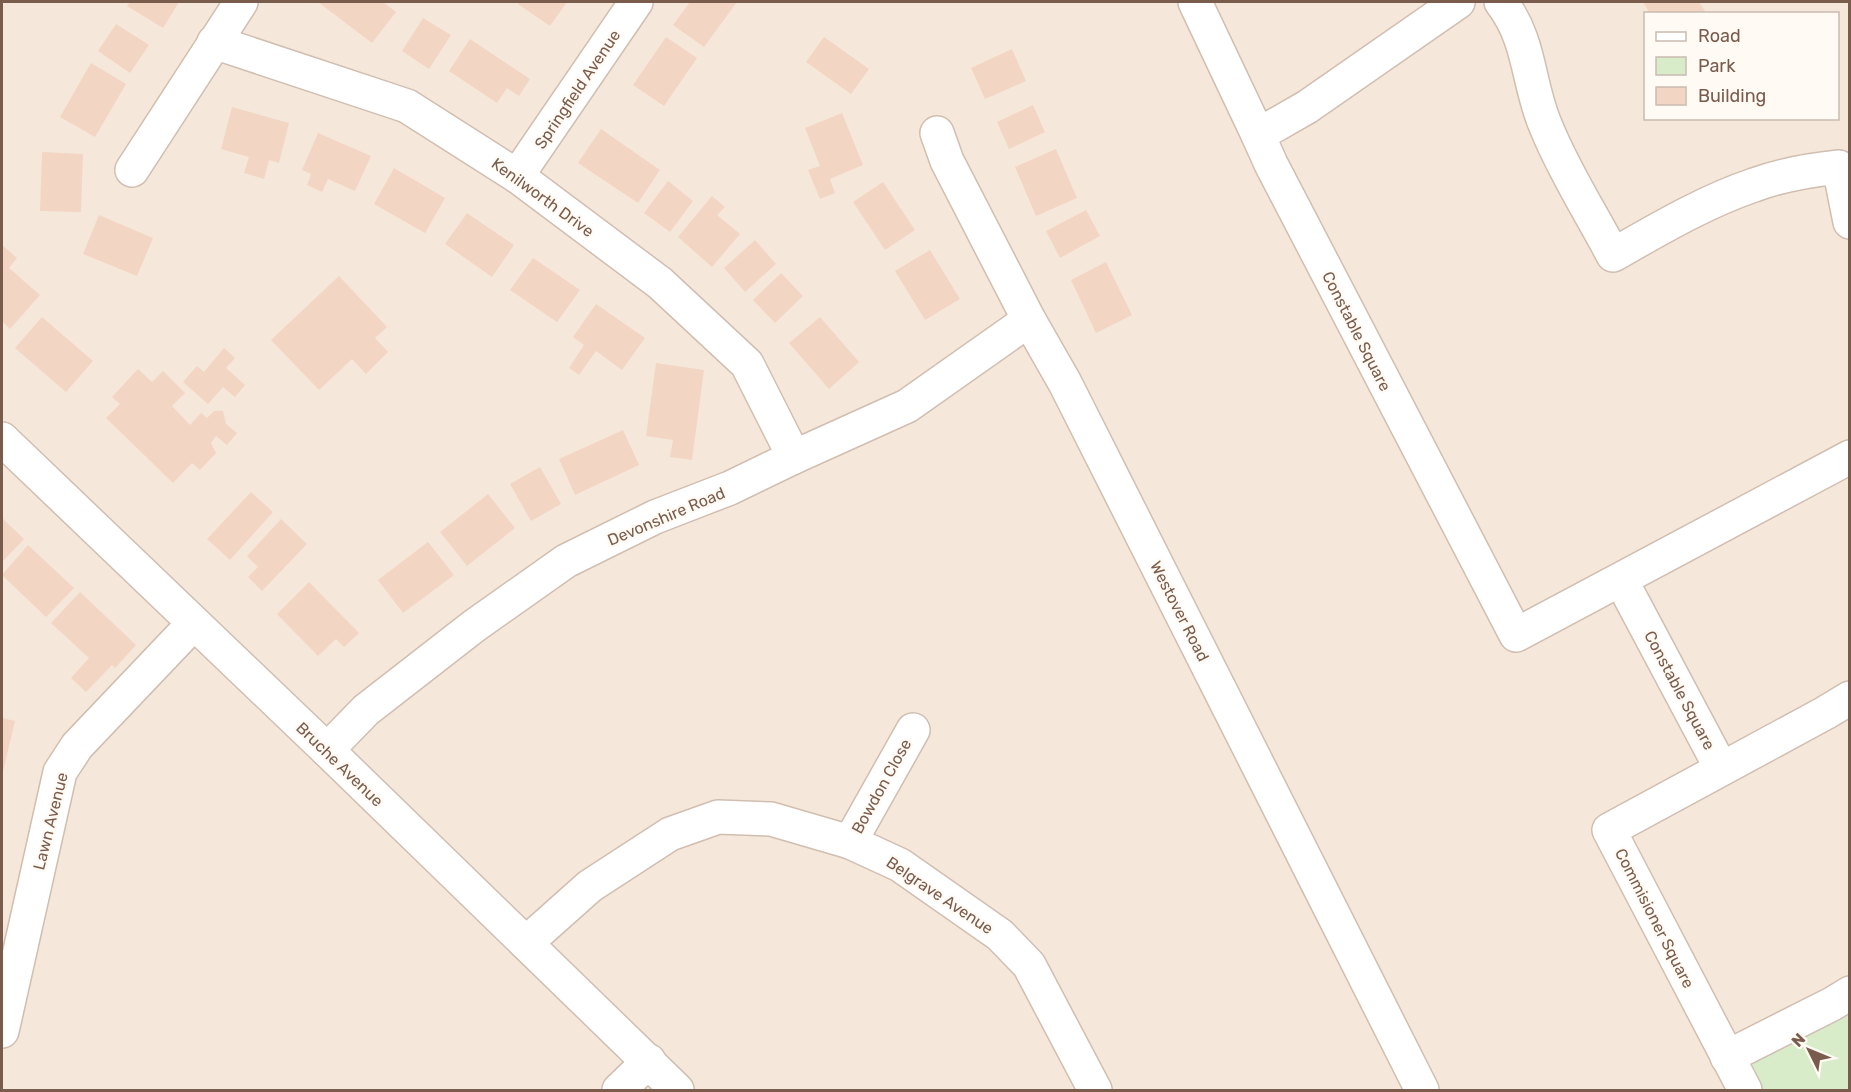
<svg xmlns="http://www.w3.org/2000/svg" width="1851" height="1092" font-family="Rubik,sans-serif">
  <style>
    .residential { fill: #f5e8da; fill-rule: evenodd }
    .green { fill: #d8ecc9 }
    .building { fill: #f3d5c3 }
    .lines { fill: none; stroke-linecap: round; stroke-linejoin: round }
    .minor-casing { stroke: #d1beb0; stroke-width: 36 }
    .tertiary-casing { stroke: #d1beb0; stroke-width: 36 }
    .minor { stroke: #fff; stroke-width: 33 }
    .tertiary { stroke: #fff; stroke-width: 33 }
    .labels { text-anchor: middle; stroke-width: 4.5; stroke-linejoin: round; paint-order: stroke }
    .street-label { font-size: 16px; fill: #7a5c4d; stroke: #fffaf3 }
  </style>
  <rect width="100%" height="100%" fill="#fdf6ec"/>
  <!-- residential -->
  <path class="residential" d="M2 2H1849V1090H2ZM1646 14H1838V118H1646Z"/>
  <!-- green -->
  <polygon class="green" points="1849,1005 1849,1090 1763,1090 1748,1061"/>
  <!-- building -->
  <g class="building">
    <polygon points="130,2 179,2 163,28 127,6"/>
    <polygon points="318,2 383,2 396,12 372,43"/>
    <polygon points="520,2 567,2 550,26 518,4"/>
    <polygon points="690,2 737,2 704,47 673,25"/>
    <polygon points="1643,2 1699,2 1707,14 1650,14"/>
    <polygon points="423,18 451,35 429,69 402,51"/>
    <polygon points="116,24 149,45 130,73 98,51"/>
    <polygon points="666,37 697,58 664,106 633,85"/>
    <polygon points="824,37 869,69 851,94 806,62"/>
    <polygon points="470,39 530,79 519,96 507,88 497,103 449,71"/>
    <polygon points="1012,49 1026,81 985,99 971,68"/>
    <polygon points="91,63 126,84 95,137 60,117"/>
    <polygon points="1033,105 1045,132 1009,149 997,122"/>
    <polygon points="232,107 289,123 279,163 269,160 264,179 244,173 249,157 221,149"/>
    <polygon points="842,113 863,165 830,179 835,193 820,199 808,170 820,166 805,128"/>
    <polygon points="601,129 660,170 638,203 578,163"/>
    <polygon points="318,133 371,156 355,191 328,179 322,192 307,185 311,174 302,170"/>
    <polygon points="1056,149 1077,198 1036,216 1015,167"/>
    <polygon points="42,152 83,154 81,212 40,211"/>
    <polygon points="394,168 445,198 425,233 374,204"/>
    <polygon points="668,181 693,201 670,232 644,213"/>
    <polygon points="883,182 915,230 885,250 853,202"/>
    <polygon points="712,196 725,207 717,215 740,234 712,267 678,237"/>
    <polygon points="1086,210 1100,236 1060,258 1046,231"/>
    <polygon points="467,213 514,245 492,277 445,244"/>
    <polygon points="99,215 153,238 137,276 83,254"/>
    <polygon points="755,240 776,264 745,292 724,268"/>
    <polygon points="2,245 17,258 9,268 40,295 10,329 2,321"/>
    <polygon points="930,250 960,299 925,320 895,271"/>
    <polygon points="533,258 580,290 557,322 510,290"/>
    <polygon points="1106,262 1132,315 1096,333 1071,280"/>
    <polygon points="781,273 803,296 775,323 753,300"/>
    <polygon points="339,276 387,327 375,338 388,352 366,374 352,359 319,390 271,340"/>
    <polygon points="596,304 645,338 622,370 596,351 579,375 569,368 584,345 573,337"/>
    <polygon points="42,317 93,361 66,392 15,348"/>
    <polygon points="820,317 859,362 829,389 789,343"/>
    <polygon points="224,348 235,358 226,368 245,385 235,397 223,387 208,404 183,382 197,366 204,372"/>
    <polygon points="656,363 704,370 692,460 670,457 673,440 646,436"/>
    <polygon points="138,369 152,382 163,371 185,393 172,406 190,425 201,413 207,418 214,411 223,411 226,424 237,433 227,445 216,436 211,443 216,453 200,470 192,463 173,483 106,418 120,404 112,397"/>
    <polygon points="623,430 639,465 575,495 559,459"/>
    <polygon points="540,467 561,504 531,521 510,484"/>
    <polygon points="251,492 273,512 230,560 207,539"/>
    <polygon points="488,494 515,528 467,566 440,532"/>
    <polygon points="2,518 24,539 2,562"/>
    <polygon points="281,519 307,544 262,591 248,577 258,567 247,556"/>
    <polygon points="428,542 454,575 403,613 378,580"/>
    <polygon points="28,545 74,588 46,617 2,575"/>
    <polygon points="309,582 359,633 344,647 336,639 318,656 277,614"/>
    <polygon points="80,592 136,645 115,668 112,665 86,692 71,678 89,658 51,623"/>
    <polygon points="2,718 15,721 2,776"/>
  </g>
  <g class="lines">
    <defs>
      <g id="minor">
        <polyline points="1195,2 1258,135"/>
        <polyline points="1458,2 1307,107 1258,135 1271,164 1516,635 1850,457"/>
        <path d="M1501 2C1532 42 1527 85 1547 129 1565 173 1591 213 1613 255 1657 230 1706 201 1754 185 1781 175 1810 170 1839 167L1850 222"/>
        <polyline points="214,42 407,106 517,176 660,283 747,364 794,457"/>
        <polyline points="937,133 947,161 1029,320 1065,383 1422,1090"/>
        <polyline points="132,170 241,2"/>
        <polyline points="517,176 636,2"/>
        <polyline points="1621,580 1721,768"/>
        <polyline points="327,750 366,710 474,626 566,561 655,517 730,488 794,457 907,406 1029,320"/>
        <polyline points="850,842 913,730"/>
        <polyline points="526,943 590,886 670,834 718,817 771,819 850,842 900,865 1000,935 1029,965 1095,1090"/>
        <polyline points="2,1031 60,772 77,746 194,623"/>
        <polyline points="1727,1057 1832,1004 1850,993"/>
        <polyline points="619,1090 649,1061"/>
        <polyline points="1745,1090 1609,830 1825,713 1850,698"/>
      </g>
      <polyline id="tertiary" points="2,439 327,750 677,1090"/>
    </defs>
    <!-- minor casing -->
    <use href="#minor" class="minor-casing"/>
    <!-- tertiary casing -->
    <use href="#tertiary" class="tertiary-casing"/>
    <!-- minor -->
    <use href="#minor" class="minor"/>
    <!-- tertiary -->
    <use href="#tertiary" class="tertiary"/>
  </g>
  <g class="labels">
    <!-- street labels -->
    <g class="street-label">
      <text transform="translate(577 89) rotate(-56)" y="6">Springfield Avenue</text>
      <text transform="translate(543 197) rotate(36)" y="6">Kenilworth Drive</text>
      <text transform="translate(1357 331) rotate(63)" y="6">Constable Square</text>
      <text transform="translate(666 516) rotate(-23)" y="6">Devonshire Road</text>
      <text transform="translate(1180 611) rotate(63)" y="6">Westover Road</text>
      <text transform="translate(1680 690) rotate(62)" y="6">Constable Square</text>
      <text transform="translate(340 764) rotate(44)" y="6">Bruche Avenue</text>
      <text transform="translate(881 786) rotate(-61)" y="6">Bowdon Close</text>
      <text transform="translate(50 821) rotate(-76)" y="6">Lawn Avenue</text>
      <text transform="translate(940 895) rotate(34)" y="6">Belgrave Avenue</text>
      <text transform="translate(1655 918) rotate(63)" y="6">Commisioner Square</text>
    </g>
  </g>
  <!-- border -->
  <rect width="1851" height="1092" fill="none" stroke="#7a5c4d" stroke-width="6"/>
  <!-- legend -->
  <rect x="1644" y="12" width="195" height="108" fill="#fffaf3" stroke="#cabbb1" stroke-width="1.5"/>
  <rect x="1656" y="32" width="30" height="9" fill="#ffffff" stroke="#cabbb1" stroke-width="1.5"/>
  <text x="1698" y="42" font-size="18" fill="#7a5c4d">Road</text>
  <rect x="1656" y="57" width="30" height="18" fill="#d8ecc9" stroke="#cabbb1" stroke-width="1.5"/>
  <text x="1698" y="72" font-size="18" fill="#7a5c4d">Park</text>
  <rect x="1656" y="87" width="30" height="18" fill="#f3d5c3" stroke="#cabbb1" stroke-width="1.5"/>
  <text x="1698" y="102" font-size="18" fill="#7a5c4d">Building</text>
  <!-- north arrow -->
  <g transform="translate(1809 1050) rotate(313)" stroke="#fffaf3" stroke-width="4.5" paint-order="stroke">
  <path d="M0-4.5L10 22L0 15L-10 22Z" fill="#7a5c4d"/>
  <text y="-9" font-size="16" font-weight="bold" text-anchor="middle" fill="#7a5c4d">N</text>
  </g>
</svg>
